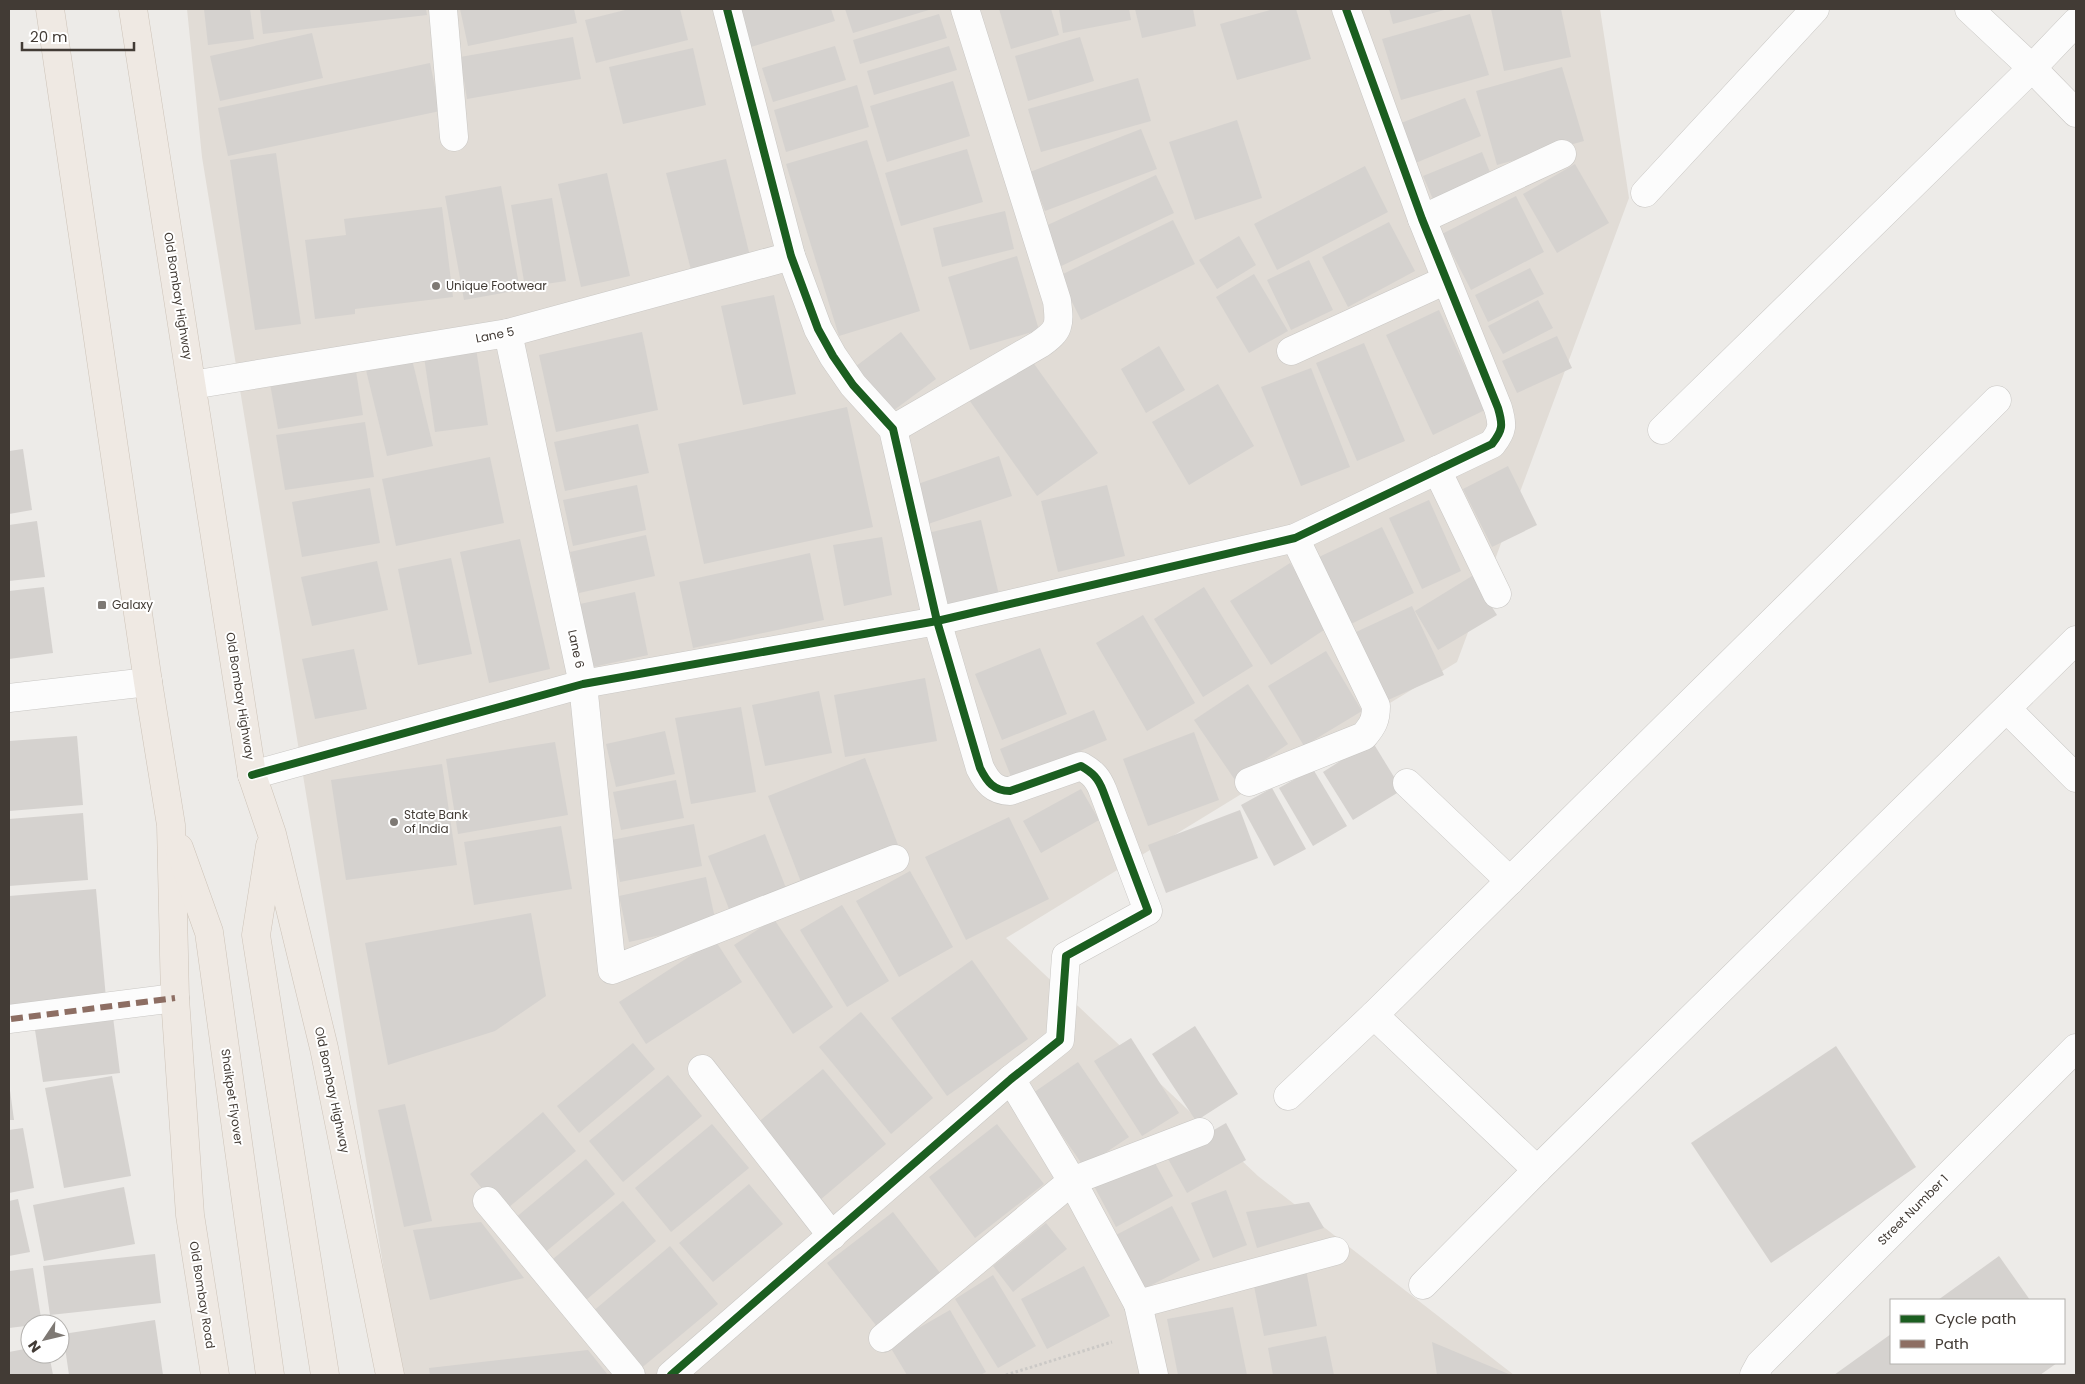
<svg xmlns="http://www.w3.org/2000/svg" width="2085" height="1384" font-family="Poppins,sans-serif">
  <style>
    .residential { fill: #e1dcd6 }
    .building { fill: #d5d2cf }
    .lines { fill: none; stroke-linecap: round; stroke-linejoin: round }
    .street-casing { stroke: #c9c7c4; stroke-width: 29 }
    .primary-casing { stroke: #cdc3b8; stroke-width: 29 }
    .path { stroke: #cbc9c6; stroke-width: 3; stroke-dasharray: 2.5 2.5; stroke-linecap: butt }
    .street { stroke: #fcfcfc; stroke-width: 28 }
    .primary { stroke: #efe9e3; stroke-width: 28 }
    .quiet { stroke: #8d6e63; stroke-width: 6; stroke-dasharray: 12 6; stroke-linecap: butt }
    .cycleway-casing { stroke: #fff; stroke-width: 11 }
    .cycleway { stroke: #1b5e20; stroke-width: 8 }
    .poi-dot { fill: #7e7974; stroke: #fff; stroke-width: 2 }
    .labels { text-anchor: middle; stroke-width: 4; stroke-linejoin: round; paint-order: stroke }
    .poi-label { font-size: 12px; fill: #423b35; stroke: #fff; text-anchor: start }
    .street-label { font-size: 12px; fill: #423b35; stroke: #fff }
  </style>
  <rect width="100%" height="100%" fill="#edebe8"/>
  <!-- residential -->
  <polygon class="residential" points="187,9 1600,9 1629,198 1457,662 1006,938 1258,1176 1514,1375 401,1375 202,157"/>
  <!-- building -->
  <g class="building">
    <polygon points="204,9 250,9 254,39 208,45"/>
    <polygon points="260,9 426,9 427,15 263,34"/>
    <polygon points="460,9 574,9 577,23 468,46"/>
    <polygon points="629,9 680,9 688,40 596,63 585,20"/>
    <polygon points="739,9 831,9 835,21 751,47"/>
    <polygon points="845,9 932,9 853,33"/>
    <polygon points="999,9 1051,9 1059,35 1011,49"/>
    <polygon points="1059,9 1129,9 1131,20 1063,33"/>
    <polygon points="1135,9 1193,9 1196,26 1142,38"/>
    <polygon points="1274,9 1296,9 1311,59 1237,80 1220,24"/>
    <polygon points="1389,9 1448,9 1393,24"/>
    <polygon points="1491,9 1561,9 1571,57 1504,71"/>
    <polygon points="939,14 947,38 860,64 853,40"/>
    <polygon points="1470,14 1489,75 1401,100 1382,39"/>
    <polygon points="312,33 323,78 220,101 210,56"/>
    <polygon points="573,37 581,79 467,99 460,57"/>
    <polygon points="1080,37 1094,81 1028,101 1015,56"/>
    <polygon points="835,46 846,80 773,102 762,68"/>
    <polygon points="949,46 957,70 874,95 867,71"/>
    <polygon points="693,48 706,105 623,124 609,67"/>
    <polygon points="430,63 440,111 228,156 218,108"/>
    <polygon points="1562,67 1584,141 1497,165 1476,91"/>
    <polygon points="1138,78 1151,121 1041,152 1028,109"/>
    <polygon points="953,81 970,136 887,162 870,106"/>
    <polygon points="857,85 869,127 786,152 774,110"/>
    <polygon points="1465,98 1481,136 1413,164 1396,125"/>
    <polygon points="1237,120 1262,198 1195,220 1169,142"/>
    <polygon points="1141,129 1157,169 1045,211 1030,172"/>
    <polygon points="867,140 920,311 839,336 786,164"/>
    <polygon points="967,149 983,202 901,226 885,173"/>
    <polygon points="1482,152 1493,180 1435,204 1423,176"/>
    <polygon points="276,153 301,324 255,330 230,160"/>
    <polygon points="726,159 750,256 691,270 666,173"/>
    <polygon points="1575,164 1609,223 1557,253 1523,194"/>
    <polygon points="1365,166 1388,212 1277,270 1254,224"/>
    <polygon points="607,173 630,276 581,287 558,184"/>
    <polygon points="1156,175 1174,213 1057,268 1039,229"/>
    <polygon points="501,186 520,290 464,300 445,196"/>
    <polygon points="1516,196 1544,252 1471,290 1442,234"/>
    <polygon points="552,198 566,281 525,287 511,205"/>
    <polygon points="442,207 453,297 355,309 355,314 315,319 305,240 346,235 344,219"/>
    <polygon points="1005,211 1014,249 942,267 933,228"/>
    <polygon points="1173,220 1195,264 1081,320 1059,276"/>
    <polygon points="1389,222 1415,271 1348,307 1322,257"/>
    <polygon points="1239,236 1256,265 1217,289 1199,260"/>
    <polygon points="1017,256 1039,330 970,350 948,277"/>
    <polygon points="1309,260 1333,310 1291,330 1267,280"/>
    <polygon points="1530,268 1544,294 1488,322 1475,295"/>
    <polygon points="1254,274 1288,331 1249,353 1216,297"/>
    <polygon points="774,295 796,394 743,405 721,306"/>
    <polygon points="1538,300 1553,328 1503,354 1488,326"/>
    <polygon points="1439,310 1485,410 1433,435 1386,335"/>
    <polygon points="642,332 658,410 556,432 539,355"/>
    <polygon points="901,332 936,379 886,416 851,370"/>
    <polygon points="1557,336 1572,368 1517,393 1502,361"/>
    <polygon points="475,342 488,425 435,432 423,350"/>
    <polygon points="1364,343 1405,441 1357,461 1316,363"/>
    <polygon points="1159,346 1185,390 1146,413 1121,369"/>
    <polygon points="410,351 433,446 387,456 364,362"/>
    <polygon points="1027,354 1098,453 1037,496 967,397"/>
    <polygon points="355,365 363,415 278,429 269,378"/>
    <polygon points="1311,368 1350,467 1301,486 1261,387"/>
    <polygon points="1218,384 1254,446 1189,485 1152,422"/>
    <polygon points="847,407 873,527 704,564 678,444"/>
    <polygon points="365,422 374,477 285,490 276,435"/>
    <polygon points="638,424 649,473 565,491 554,442"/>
    <polygon points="23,449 32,510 9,514 9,451"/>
    <polygon points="999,456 1012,496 925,525 912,486"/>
    <polygon points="490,457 504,523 396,546 382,479"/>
    <polygon points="1508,466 1537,525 1492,547 1463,489"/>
    <polygon points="637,485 646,530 573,546 563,500"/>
    <polygon points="1107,485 1125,556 1058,572 1041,501"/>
    <polygon points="370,488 380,543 302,557 292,502"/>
    <polygon points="1429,500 1461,571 1422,589 1389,518"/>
    <polygon points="981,520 999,595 946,608 928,533"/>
    <polygon points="37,521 45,577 9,581 9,525"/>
    <polygon points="1382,527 1414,593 1351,624 1319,557"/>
    <polygon points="646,535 655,576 579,593 570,552"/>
    <polygon points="882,537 892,595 844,606 833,545"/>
    <polygon points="520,539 550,669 489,683 460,552"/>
    <polygon points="810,553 824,620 693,648 679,582"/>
    <polygon points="451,558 472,654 418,665 398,569"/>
    <polygon points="377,561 388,610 312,626 301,577"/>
    <polygon points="1290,563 1330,626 1271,665 1230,601"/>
    <polygon points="1472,576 1497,615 1438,650 1415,611"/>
    <polygon points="44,587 53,653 9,659 9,591"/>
    <polygon points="1204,587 1253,666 1203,697 1154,619"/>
    <polygon points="635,592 648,655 593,667 580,604"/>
    <polygon points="1412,606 1444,675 1388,700 1356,632"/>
    <polygon points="1143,615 1195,703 1147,731 1096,643"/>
    <polygon points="1040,648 1067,714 1002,740 975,674"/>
    <polygon points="354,649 367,709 315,719 302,659"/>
    <polygon points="1326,651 1362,711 1304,746 1268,686"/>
    <polygon points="925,678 937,741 845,757 834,695"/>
    <polygon points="1248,684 1288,744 1235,780 1194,720"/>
    <polygon points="819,691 832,753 765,766 752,705"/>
    <polygon points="741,707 756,792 691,804 675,718"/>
    <polygon points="1094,710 1107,740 1012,779 1000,749"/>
    <polygon points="665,731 675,774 616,787 606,744"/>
    <polygon points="1194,732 1219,800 1148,826 1123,759"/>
    <polygon points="77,736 83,805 9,811 9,741"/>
    <polygon points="1372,741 1402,790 1353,820 1323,772"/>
    <polygon points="555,742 568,815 458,834 446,759"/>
    <polygon points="865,758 898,845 801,882 768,796"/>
    <polygon points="442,764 457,865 346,880 331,780"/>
    <polygon points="1313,769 1347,826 1313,846 1279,788"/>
    <polygon points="676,780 684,818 621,830 613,792"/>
    <polygon points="1272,788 1306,849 1274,866 1241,805"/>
    <polygon points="1081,789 1099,820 1041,853 1023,821"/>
    <polygon points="1240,810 1258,858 1166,893 1148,845"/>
    <polygon points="83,813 88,880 9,886 9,819"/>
    <polygon points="1009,817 1049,899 966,940 925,857"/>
    <polygon points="694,824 702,866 620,882 611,840"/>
    <polygon points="561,826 572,889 474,905 464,842"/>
    <polygon points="765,834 786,888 729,909 708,856"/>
    <polygon points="910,871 953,947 899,977 856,901"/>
    <polygon points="706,877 716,923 629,942 619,896"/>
    <polygon points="96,889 106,998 9,1005 9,896"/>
    <polygon points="842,905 889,981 847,1007 800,930"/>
    <polygon points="531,913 546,996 495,1031 388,1065 365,943"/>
    <polygon points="774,919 833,1007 793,1034 734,945"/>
    <polygon points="715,940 742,982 646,1044 619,1002"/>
    <polygon points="972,960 1028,1039 947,1096 891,1018"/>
    <polygon points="861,1012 933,1098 891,1134 819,1047"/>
    <polygon points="113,1017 120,1073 43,1082 35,1030"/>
    <polygon points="1195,1026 1238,1094 1196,1121 1152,1054"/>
    <polygon points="1131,1038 1179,1113 1142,1136 1094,1061"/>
    <polygon points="633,1043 655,1069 579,1133 557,1106"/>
    <polygon points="1836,1046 1916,1167 1771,1263 1691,1143"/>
    <polygon points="1078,1062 1129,1137 1084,1167 1033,1093"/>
    <polygon points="823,1069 886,1144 820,1200 756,1124"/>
    <polygon points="668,1075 702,1116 623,1182 589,1141"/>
    <polygon points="112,1076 131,1176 64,1188 45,1088"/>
    <polygon points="9,1083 14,1120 9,1120"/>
    <polygon points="405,1104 432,1221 404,1227 378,1110"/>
    <polygon points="543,1112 576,1151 502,1213 470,1174"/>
    <polygon points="1226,1123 1246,1160 1187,1193 1167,1157"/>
    <polygon points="712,1124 749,1168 671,1232 635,1188"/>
    <polygon points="997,1124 1044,1184 975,1238 929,1177"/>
    <polygon points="23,1128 34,1188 9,1193 9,1130"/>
    <polygon points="1150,1154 1173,1196 1116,1227 1093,1184"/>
    <polygon points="586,1159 615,1194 537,1259 508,1224"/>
    <polygon points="749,1184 783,1224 713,1282 679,1243"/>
    <polygon points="124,1187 135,1244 44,1261 33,1205"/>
    <polygon points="1226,1190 1247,1245 1213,1258 1191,1203"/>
    <polygon points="18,1199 30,1252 9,1256 9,1201"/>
    <polygon points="623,1201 656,1241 580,1305 547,1264"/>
    <polygon points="1309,1202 1324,1228 1257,1248 1246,1212"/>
    <polygon points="1172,1206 1200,1260 1142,1290 1114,1236"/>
    <polygon points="893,1212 947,1282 882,1333 827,1263"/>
    <polygon points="481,1222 524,1278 430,1300 413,1230"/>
    <polygon points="1046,1223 1067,1249 1013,1292 993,1266"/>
    <polygon points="670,1246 718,1304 639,1370 591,1313"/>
    <polygon points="155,1254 161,1303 50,1315 43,1266"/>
    <polygon points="1999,1256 2030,1300 1938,1300"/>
    <polygon points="1305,1265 1317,1326 1264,1336 1252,1276"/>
    <polygon points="1084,1266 1110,1316 1047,1349 1021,1299"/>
    <polygon points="33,1268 42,1324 9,1328 9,1271"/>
    <polygon points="993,1275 1036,1346 998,1368 955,1299"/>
    <polygon points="1233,1307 1247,1375 1178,1375 1167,1319"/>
    <polygon points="950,1310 986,1372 980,1375 907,1375 889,1345"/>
    <polygon points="155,1320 163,1375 69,1375 63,1334"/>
    <polygon points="1891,1334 1891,1363 2057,1363 2040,1375 1834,1375"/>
    <polygon points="1326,1336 1334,1375 1273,1375 1268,1348"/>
    <polygon points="1432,1342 1511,1375 1437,1375"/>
    <polygon points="30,1348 30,1354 49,1354 53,1375 9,1375 9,1352"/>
    <polygon points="588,1350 608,1375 430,1375 429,1368"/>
  </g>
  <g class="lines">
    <defs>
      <g id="street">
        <polyline points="443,9 454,137"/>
        <polyline points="2076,22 2032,68 2076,113"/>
        <polyline points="1645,193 1815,9"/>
        <polyline points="1422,219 1562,154"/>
        <polyline points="508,333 583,684 612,970 895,859"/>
        <polyline points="1291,351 1446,280"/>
        <polyline points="192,385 508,333 791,256"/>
        <path d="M893 429 1040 344C1060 330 1060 325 1057 301L965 9"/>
        <polyline points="1662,430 2032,68 1969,9"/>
        <polyline points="1437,470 1497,594"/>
        <polyline points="9,698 148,682"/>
        <polyline points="2007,709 2076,778"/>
        <path d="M252 775 583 684 937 621 1295 538 1492 444C1503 430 1503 425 1498 408L1422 219 1346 9"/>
        <path d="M1249 782 1364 736C1373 725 1376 720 1376 706L1295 538"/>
        <polyline points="1407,783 1510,881"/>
        <polyline points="1374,1015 1537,1170"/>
        <polyline points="9,1019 175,998"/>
        <polyline points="702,1069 832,1236"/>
        <polyline points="1011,1079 1072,1181 1138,1304 1154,1375"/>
        <polyline points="1288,1096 1374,1015 1997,400"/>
        <polyline points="487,1201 631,1375"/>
        <polyline points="1423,1285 1537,1170 2076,640"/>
        <polyline points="1138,1304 1335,1251"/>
        <polyline points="883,1338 1072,1181 1200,1132"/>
        <path d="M671 1375 1011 1079 1060 1040 1066 956 1148 911 1103 791C1098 778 1093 773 1081 766L1010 791C994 791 987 782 980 768L937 621 893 429 853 385 833 356 818 329 791 256 727 9"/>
        <polyline points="1754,1375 1760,1364 2076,1048"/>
      </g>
      <g id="primary">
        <polyline points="50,9 148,682 171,825 175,998 190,1215 215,1375"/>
        <polyline points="133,9 252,775 272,834 324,1048 390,1375"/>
        <polyline points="270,846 256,935 325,1375"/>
        <polyline points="179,848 209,932 270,1375"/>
      </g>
    </defs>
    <!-- street casing -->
    <use href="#street" class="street-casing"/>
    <!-- primary casing -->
    <use href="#primary" class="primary-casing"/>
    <!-- path -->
    <polyline class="path" points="1006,1375 1112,1342"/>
    <!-- street -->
    <use href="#street" class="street"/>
    <!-- primary -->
    <use href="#primary" class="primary"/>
    <!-- quiet -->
    <polyline class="quiet" points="11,1019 175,998"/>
    <defs>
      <g id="cycleway">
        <path d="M252 775 583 684 937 621 1295 538 1492 444C1503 430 1503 425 1498 408L1422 219 1346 9"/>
        <path d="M671 1375 1011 1079 1060 1040 1066 956 1148 911 1103 791C1098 778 1093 773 1081 766L1010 791C994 791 987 782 980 768L937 621 893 429 853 385 833 356 818 329 791 256 727 9"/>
      </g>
    </defs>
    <!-- cycleway casing -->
    <use href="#cycleway" class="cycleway-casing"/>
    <!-- cycleway -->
    <use href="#cycleway" class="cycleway"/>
  </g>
  <!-- markers -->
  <g class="poi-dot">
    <circle cx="436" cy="286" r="5"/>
    <rect x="97" y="600" width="10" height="10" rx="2.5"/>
    <circle cx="394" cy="822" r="5"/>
  </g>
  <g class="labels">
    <!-- poi labels -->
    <g class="poi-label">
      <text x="446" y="290">Unique Footwear</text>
      <text x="112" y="609">Galaxy</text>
      <text x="404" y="819">State Bank<tspan x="404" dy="14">of India</tspan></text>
    </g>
    <!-- street labels -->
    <g class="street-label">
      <text transform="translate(178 296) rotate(81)" y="4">Old Bombay Highway</text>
      <text transform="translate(495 335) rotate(-11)" y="4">Lane 5</text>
      <text transform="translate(576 649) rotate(78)" y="4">Lane 6</text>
      <text transform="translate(240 696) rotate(81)" y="4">Old Bombay Highway</text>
      <text transform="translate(332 1090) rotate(78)" y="4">Old Bombay Highway</text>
      <text transform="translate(232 1097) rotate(82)" y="4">Shaikpet Flyover</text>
      <text transform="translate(1913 1210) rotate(-45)" y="4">Street Number 1</text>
      <text transform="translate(202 1295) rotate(81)" y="4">Old Bombay Road</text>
    </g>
  </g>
  <!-- border -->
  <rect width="2085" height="1384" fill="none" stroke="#423b35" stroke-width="20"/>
  <!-- legend -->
  <rect x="1890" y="1299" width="175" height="65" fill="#ffffff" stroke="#b3b1ae"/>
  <rect x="1900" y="1315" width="25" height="8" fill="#1b5e20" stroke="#b3b1ae"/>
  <text x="1935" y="1324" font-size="15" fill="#423b35">Cycle path</text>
  <rect x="1900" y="1340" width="25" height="8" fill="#8d6e63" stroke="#b3b1ae"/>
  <text x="1935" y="1349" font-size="15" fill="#423b35">Path</text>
  <!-- north arrow -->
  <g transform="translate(45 1339) rotate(235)"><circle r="24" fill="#ffffff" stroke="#b3b1ae"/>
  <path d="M0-4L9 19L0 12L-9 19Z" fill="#7e7974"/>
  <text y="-8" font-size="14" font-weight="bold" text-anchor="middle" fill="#423b35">N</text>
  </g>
  <!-- scale -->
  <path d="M22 42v8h112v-8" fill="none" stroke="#423b35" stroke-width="2.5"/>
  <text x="30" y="42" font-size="15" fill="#423b35" stroke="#ffffff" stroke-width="4" paint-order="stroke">20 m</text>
</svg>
